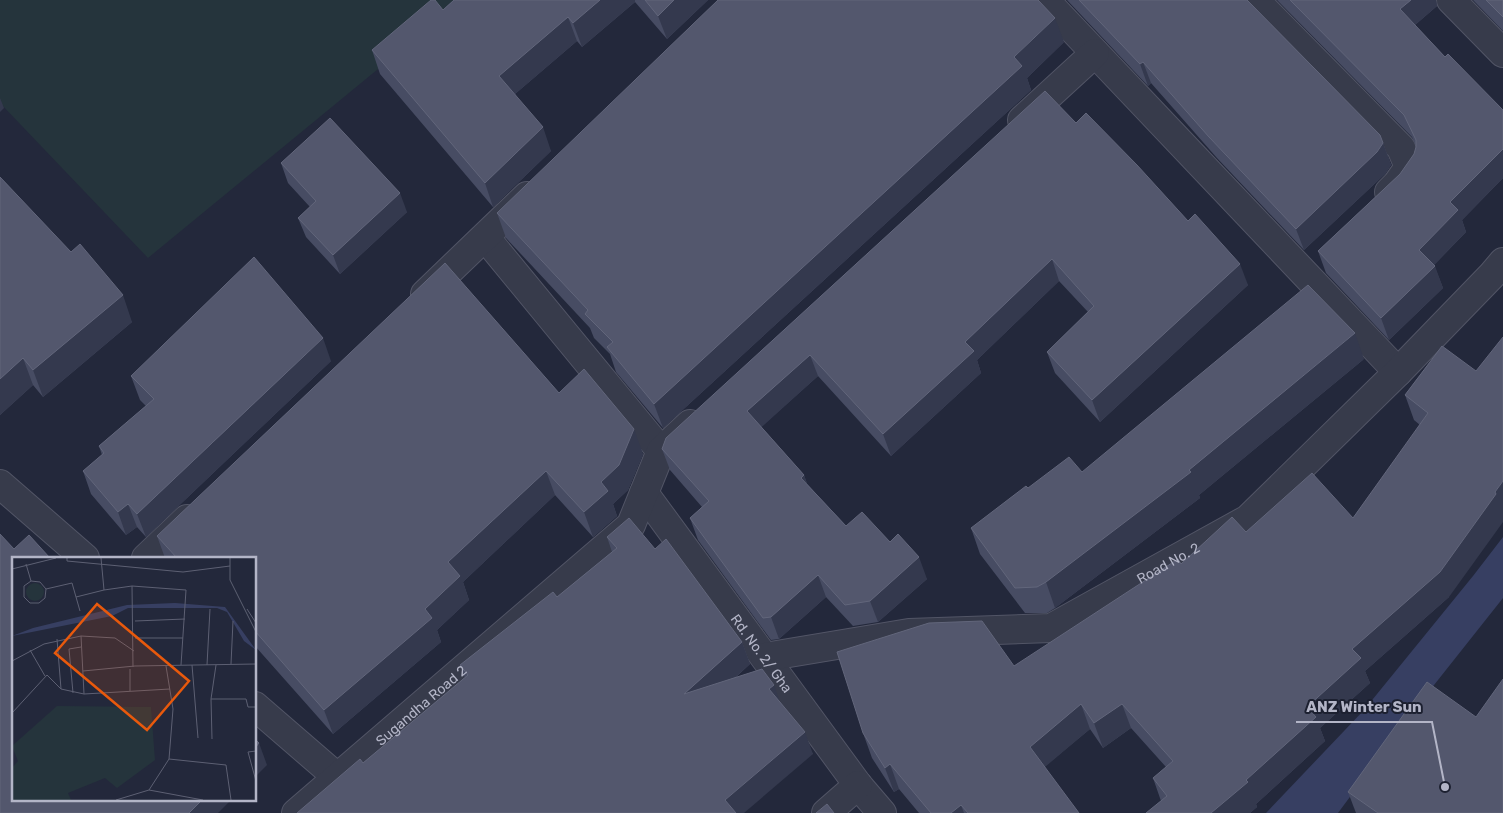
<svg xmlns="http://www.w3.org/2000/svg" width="1503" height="813" font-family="Rubik,sans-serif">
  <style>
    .green { fill: #25343c }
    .water { fill: #373f62 }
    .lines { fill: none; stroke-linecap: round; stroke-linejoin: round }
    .minor-casing { stroke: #525566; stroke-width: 30 }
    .minor { stroke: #373b4b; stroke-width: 28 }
    .wall { fill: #474c63 }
    .shaded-wall { fill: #34394e }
    .building { fill: #53576d; stroke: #62667b }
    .labels { text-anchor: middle; stroke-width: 4; stroke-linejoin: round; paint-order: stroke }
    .street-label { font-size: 14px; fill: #b3b5c7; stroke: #1c2030 }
    .inset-road { fill: none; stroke: #5d6073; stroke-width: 1 }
    .view { fill: #e8590c; fill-opacity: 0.15; stroke: #e8590c; stroke-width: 2.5 }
    .inset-edge { fill: none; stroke: #b3b5c7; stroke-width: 2.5 }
    .leader { fill: none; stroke: #b3b5c7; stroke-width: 2 }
    .callout-dot { fill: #b3b5c7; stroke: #1c2030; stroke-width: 2 }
    .callout-label { font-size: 15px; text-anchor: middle; font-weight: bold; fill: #b3b5c7; stroke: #1c2030; stroke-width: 4; stroke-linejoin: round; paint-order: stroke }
  </style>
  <rect width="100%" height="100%" fill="#23283b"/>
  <!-- green -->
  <polygon class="green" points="0,0 462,0 148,258 0,103"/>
  <!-- water -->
  <polygon class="water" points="1503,537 1503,598 1419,704 1338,813 1266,813 1364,710 1473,576"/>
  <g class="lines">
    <defs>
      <g id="minor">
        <polyline points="1045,0 1398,372"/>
        <polyline points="1255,0 1401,148 1409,167 1397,184 1389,192"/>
        <polyline points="1451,0 1503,53"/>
        <polyline points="1022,120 1095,53"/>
        <polyline points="485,237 661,451"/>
        <polyline points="425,294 527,196"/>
        <polyline points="0,484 85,558"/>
        <path id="s1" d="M644 493 858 785 882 813"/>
        <polyline points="146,558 187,519"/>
        <path id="s2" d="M765 657 909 633 1051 628 1248 519 1398 372 1492 275 1503 262"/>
        <polyline points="255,706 337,777"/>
        <path id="s3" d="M296 813 631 525 661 451 690 424"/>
        <polyline points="826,813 858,785"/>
      </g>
    </defs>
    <!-- minor casing -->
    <use href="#minor" class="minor-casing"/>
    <!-- minor -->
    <use href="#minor" class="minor"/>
  </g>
  <!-- wall -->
  <g class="wall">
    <polygon points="454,0 708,0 667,39 635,2 582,47 577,41 515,94 551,151 493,207 380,74 372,50 443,10"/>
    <polygon points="1067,0 1247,0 1383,143 1391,165 1385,174 1304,250 1217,158 1151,83 1148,86"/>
    <polygon points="1277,0 1436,0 1437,6 1415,25 1445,57 1503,110 1503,178 1462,220 1466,232 1434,265 1443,288 1389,340 1326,273 1318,251 1400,174 1414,154 1416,146 1412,137"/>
    <polygon points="1473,0 1503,0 1503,31"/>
    <polygon points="1064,42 1027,78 1031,90 663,428 616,372 610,354 594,338 590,328 506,238 497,213"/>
    <polygon points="1076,123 1188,221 1248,285 1100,422 1055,373 1047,352 1088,312 1059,281 977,360 981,373 891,456 818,376 761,427 804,475 807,484 846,526 890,542 927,579 878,622 853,626 826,597 779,639 771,640 698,540 690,518 702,507 670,470 662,449"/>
    <polygon points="281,163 407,212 340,274 306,237 298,218 310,207 288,183"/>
    <polygon points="0,177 132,322 43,397 33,385 0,415"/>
    <polygon points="1442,346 1449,597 1365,671 1370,683 1320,728 1325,741 1256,804 1257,807 1250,813 1146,813 1161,801 1153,778 1166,767 1131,728 1103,748 1090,729 1044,767 1079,813 919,813 899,789 894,792 872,758 863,733 1014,666 1181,564 1246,532 1353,518 1420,425 1414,420 1405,395"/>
    <polygon points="1364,359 1199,495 1200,498 1055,608 1047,613 1025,613 980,554 971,528 1028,488 1082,472"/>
    <polygon points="331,361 146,537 137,527 126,535 91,494 83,471 102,455 99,446 146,406 140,400 131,376"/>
    <polygon points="559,393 643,454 628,490 613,504 617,516 593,537 555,495 463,582 469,600 437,630 441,642 333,734 255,646 255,558 165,558 157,536"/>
    <polygon points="607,537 655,549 742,642 750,664 736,677 780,702 813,754 363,763 465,678 460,665 557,597 612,552"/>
    <polygon points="1476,717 1503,813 1356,813 1348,792"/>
  </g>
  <!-- shaded-wall -->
  <g class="shaded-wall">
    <polygon points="600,0 635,0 635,2 582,47 573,23"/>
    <polygon points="674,0 708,0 667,39 658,16"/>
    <polygon points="1411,0 1436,0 1437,6 1408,31 1400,9"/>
    <polygon points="568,17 577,41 508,100 499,76"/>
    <polygon points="1055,18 1064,42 1027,78 1031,90 663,428 654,404"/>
    <polygon points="1143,62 1151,83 1148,86 1140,64"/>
    <polygon points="0,98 4,108 0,112"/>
    <polygon points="543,127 551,151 493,207 485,183"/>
    <polygon points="1383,143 1391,165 1385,174 1304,250 1296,229"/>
    <polygon points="1503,149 1503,178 1462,220 1466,232 1427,272 1419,250 1450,202"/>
    <polygon points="400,193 407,212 340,274 333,255"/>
    <polygon points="1052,259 1059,281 977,360 981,373 891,456 883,434 965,342"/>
    <polygon points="1240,264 1248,285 1100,422 1092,400"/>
    <polygon points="1435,266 1443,288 1389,340 1381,318"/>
    <polygon points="123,295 132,322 43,397 33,370"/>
    <polygon points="1355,333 1364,359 1199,495 1200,498 1055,608 1046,582 1189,470"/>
    <polygon points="323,338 331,361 146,537 137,514"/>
    <polygon points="810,355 818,376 755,433 747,411"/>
    <polygon points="23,358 33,385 0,415 0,379"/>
    <polygon points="634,429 643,454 628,490 613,504 617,516 593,537 584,512 601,482"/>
    <polygon points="546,471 555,495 463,582 469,600 437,630 441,642 333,734 324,710 448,562"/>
    <polygon points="804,475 812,497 801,478"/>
    <polygon points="1503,481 1503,522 1449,597 1365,671 1370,683 1320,728 1325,741 1256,804 1257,807 1250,813 1211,813 1246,780 1307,707 1352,649 1495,492"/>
    <polygon points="128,504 137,527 126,535 118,512"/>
    <polygon points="919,557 927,579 878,622 870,601"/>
    <polygon points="818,575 826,597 779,639 771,617"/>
    <polygon points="742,642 750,664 692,716 684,694"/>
    <polygon points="774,685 782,708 769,689"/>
    <polygon points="1081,704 1090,729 1039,772 1030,747"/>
    <polygon points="1122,704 1131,728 1103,748 1094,723"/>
    <polygon points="805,732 813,754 744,813 729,813 725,800"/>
    <polygon points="259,743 267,765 255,777 255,748"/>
    <polygon points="890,764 899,789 894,792 885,768"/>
    <polygon points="203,799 232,799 218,813 189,813"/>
    <polygon points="961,805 964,813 951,813"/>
  </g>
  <!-- building -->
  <g class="building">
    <polygon points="431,0 435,0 443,10 454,0 600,0 573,23 568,17 499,76 543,127 485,183 372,50"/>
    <polygon points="645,0 674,0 658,16"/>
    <polygon points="718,0 1038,0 1055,18 1014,57 1022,66 654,404 607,347 613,342 585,314 588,310 497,213"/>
    <polygon points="1079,0 1247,0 1380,135 1383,143 1377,152 1296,229 1209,137 1143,62 1140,64"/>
    <polygon points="1290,0 1411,0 1400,9 1445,57 1448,54 1503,110 1503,149 1450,202 1458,210 1419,250 1435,266 1381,318 1318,251 1400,174 1414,154 1416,147 1416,140 1404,115"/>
    <polygon points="1486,0 1503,0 1503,17"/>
    <polygon points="1045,91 1076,123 1086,113 1137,165 1188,221 1195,214 1240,264 1092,400 1047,352 1094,306 1052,259 965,342 974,351 883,434 810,355 747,411 804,475 801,478 846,526 862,512 890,542 898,534 919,557 870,601 845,605 818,575 771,617 763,618 690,518 709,501 662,449 666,438"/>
    <polygon points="330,118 400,193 333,255 298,218 316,201 281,163"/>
    <polygon points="0,177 71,252 80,244 123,295 33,370 23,358 0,379"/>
    <polygon points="254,257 323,338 137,514 128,504 118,512 83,471 104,453 99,446 154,399 131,376"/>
    <polygon points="445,263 559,393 584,369 634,429 619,465 601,482 608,491 584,512 546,471 448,562 460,576 425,609 432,618 324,710 255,631 255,558 177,558 157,536"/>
    <polygon points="1308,285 1355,333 1189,470 1191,472 1046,582 1037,587 1015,588 971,528 1026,486 1028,488 1069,457 1082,472"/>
    <polygon points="1503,337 1503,481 1495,492 1496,494 1440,572 1352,649 1361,658 1307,707 1316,717 1246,780 1248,782 1211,813 1146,813 1167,796 1153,778 1173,761 1122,704 1094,723 1081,704 1030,747 1079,813 968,813 961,805 951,813 931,813 890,764 885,768 863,733 837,652 929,623 982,621 1014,666 1178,559 1181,564 1232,517 1246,532 1312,473 1353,518 1428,413 1405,395 1442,346 1476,371"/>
    <polygon points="629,518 655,549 666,539 742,642 684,694 762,669 774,685 769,689 805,732 725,800 736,813 297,813 360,759 363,763 468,675 460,665 553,592 557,597 617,548 607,537"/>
    <polygon points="0,534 14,549 29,535 50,558 14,558 14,799 203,799 189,813 0,813"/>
    <polygon points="1503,679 1503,813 1378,813 1348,792 1427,682 1476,717"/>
    <polygon points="255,739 259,743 255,748"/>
    <polygon points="827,804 834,813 816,813"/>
  </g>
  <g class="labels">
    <!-- street labels -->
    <g class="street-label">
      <text dy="5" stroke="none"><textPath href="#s2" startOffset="422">Road No. 2</textPath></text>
      <text dy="5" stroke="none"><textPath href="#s1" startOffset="199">Rd. No. 2/ Gha</textPath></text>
      <text dy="5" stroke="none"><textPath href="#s3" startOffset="165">Sugandha Road 2</textPath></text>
    </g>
  </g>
  <!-- overview -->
  <g transform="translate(12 557)">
    <rect width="244" height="244" fill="#23283b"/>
    <path d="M14 35a9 9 0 1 1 18 0a9 9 0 1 1-18 0ZM45 149 139 150 143 203 105 231 93 221 56 236 59 243H0V211L6 204 0 189Z" fill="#25343c"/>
    <path d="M163 46 213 50 244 93 232 84 215 55 205 51H116L100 59 0 79 21 71 115 48Z" fill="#373f62"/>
    <path class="inset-road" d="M55 1V4L171 15 218 9M89 1 92 33 120 29 174 33 169 108M218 1V23L244 75M14 7 19 24 28 25 34 32M0 12 44 1M120 29 121 110M34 32 60 26 68 54M12 40 18 46H27L33 41 34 32M12 40V29L19 24M64 40 92 33M235 52 244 66M123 64 173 62M69 79 72 137M123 81H171M45 82 49 132M18 93 33 119M0 104 32 87 69 79 103 81 122 94M219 107 221 64M180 108 186 181M195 108 198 52M71 114 123 109 244 107M118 134V112M61 136 57 92 69 90M199 142H234L236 150H244M0 156 35 118 49 132 72 137 158 132M200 182 199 142 204 108M244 194 236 195 244 224M157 202 214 208 219 243M137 233 157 202 161 152 154 109M104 243 137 233 191 243"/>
    <path class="view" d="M85 47 177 124 135 173 43 96Z"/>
    <rect width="244" height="244" class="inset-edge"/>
  </g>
  <!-- callouts -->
  <path class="leader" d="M1445 787L1432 722H1296"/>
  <circle class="callout-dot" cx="1445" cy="787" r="5"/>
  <g class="callout-label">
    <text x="1364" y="712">ANZ Winter Sun</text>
  </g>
</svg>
